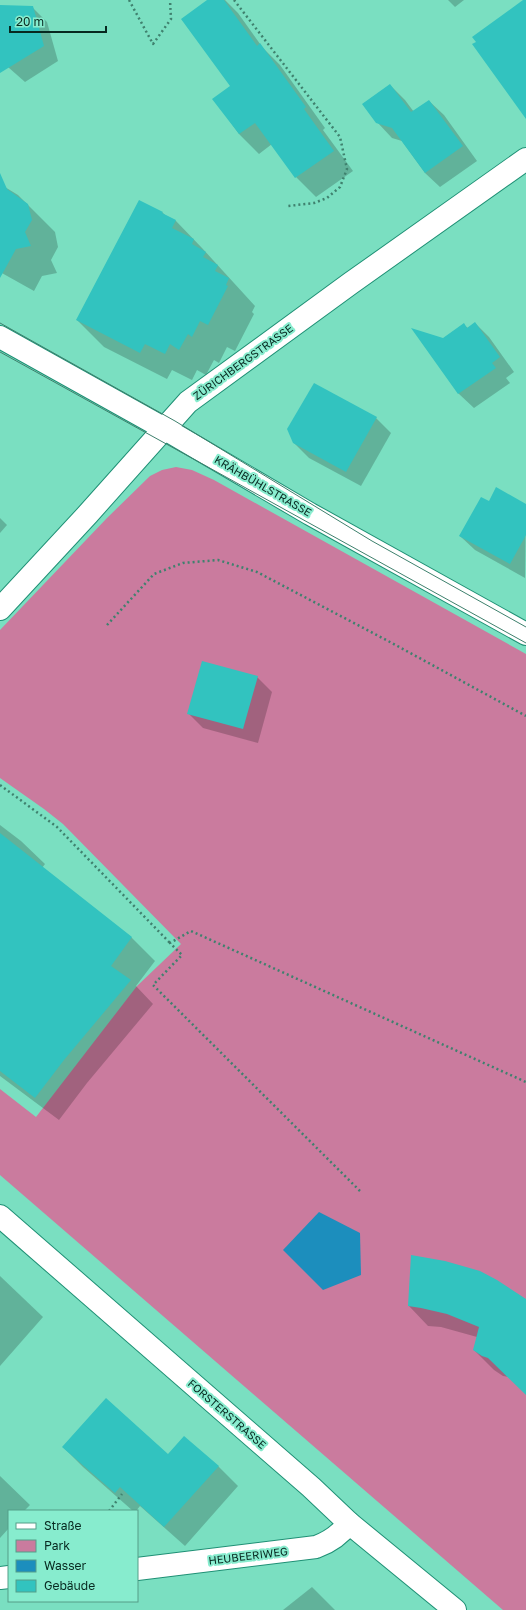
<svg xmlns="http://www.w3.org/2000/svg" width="526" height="1610" font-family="'Golos Text',sans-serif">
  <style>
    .green { fill: #ca7b9e }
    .water { fill: #1c8ebd }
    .shadow { fill: #0003 }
    .building { fill: #32c3bf }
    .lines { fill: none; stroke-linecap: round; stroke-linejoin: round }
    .minor-casing { stroke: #1f9075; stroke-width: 24 }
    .tertiary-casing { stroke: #1f9075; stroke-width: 24 }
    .path { stroke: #3f816e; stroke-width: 2.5; stroke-dasharray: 2 3; stroke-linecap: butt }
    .minor { stroke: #fff; stroke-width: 22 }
    .tertiary { stroke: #fff; stroke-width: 22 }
    .tram { stroke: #3e806d; stroke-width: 1 }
    .labels { text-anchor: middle; stroke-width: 4; stroke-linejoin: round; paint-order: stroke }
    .street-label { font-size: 11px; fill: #072920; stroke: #87ecce }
  </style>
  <rect width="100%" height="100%" fill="#7adfc1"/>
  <!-- green -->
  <polygon class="green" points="176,467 192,470 214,480 526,654 526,1610 503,1610 0,1175 0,1089 36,1117 137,986 181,944 63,824 44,809 0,778 0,630 107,518 150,476 162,470"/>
  <!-- water -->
  <polygon class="water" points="319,1212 360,1233 361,1275 323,1290 283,1250"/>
  <!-- shadow -->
  <g class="shadow">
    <polygon points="209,0 225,0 238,13 263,48 280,65 325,128 323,130 353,171 316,197 296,177 272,144 259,154 239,134 214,99 231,86"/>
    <polygon points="448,0 464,0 455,7"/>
    <polygon points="32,7 47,22 58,61 25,82 0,60 0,11"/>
    <polygon points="390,85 405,100 414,112 429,101 444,115 477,161 440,187 425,173 402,141 392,138 377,122"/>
    <polygon points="0,184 18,195 55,232 58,247 51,260 57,273 42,276 34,291 0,272"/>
    <polygon points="162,212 166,216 176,221 202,248 255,306 252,312 254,314 235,351 227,347 219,363 214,360 206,375 197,370 192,380 172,370 167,379 104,347 77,320"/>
    <polygon points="475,323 489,337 514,372 506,378 510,383 474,408 459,394 414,330 444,339 464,325 468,328"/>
    <polygon points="376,418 391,433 361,486 309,458 294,443"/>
    <polygon points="489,502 526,505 525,578 475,550 460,536"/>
    <polygon points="0,518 7,525 0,533"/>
    <polygon points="257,677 272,692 258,743 203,728 188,713"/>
    <polygon points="0,825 21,841 45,864 42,868 131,937 155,961 136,986 153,1004 87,1083 59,1120 0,1076"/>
    <polygon points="0,1276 43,1317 0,1366"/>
    <polygon points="526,1300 526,1394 509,1377 503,1376 494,1370 474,1350 477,1337 441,1327 428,1326 409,1306"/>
    <polygon points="63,1447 168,1455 218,1466 238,1486 185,1546 140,1506 136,1511 133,1511 83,1467"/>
    <polygon points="0,1476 30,1505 24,1511 9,1511 9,1528 0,1538"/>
    <polygon points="312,1587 335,1610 283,1610"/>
  </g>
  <!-- building -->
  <g class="building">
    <polygon points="207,0 224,0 257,46 260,43 306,107 304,109 334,151 295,178 255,123 239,134 212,99 230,86 181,19"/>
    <polygon points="523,0 526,0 526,119 472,44 476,42 472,37"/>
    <polygon points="0,5 33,6 44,46 0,73"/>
    <polygon points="390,84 411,112 429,100 463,146 425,173 392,128 376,123 362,104"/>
    <polygon points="0,173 7,189 28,204 32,220 25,232 31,246 16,249 0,278"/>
    <polygon points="139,200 163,212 162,213 176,220 172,228 194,239 192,244 206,252 203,257 218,265 215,271 229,278 226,285 228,286 208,325 200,321 192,337 188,334 179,350 170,344 165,354 145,344 140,353 76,320"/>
    <polygon points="475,322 500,357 492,363 496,368 458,394 411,328 443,338 464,323 467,328"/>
    <polygon points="314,383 377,417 346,472 293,443 287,429"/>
    <polygon points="496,487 526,504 526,535 510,564 459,536 481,497 489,501"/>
    <polygon points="202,661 258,676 243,729 187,714"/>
    <polygon points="0,833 132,937 111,966 131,980 64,1060 35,1098 0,1071"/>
    <polygon points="411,1255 445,1261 480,1271 497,1280 526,1299 526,1395 488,1358 482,1356 473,1350 479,1327 447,1314 421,1308 408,1306"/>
    <polygon points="106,1398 168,1454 184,1436 219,1466 164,1527 120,1487 115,1493 62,1447"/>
  </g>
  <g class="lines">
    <defs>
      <g id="minor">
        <polyline points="0,609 88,514 188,402 351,283 526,159"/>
        <polyline points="0,1216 311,1487 349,1523 455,1610"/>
        <path d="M137 1569 316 1547C330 1542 340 1535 349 1523"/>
        <polyline points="0,1578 9,1577"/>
      </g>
      <polyline id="tertiary" points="0,337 165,429 310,514 526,634"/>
    </defs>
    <!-- minor casing -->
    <use href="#minor" class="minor-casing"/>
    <!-- tertiary casing -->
    <use href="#tertiary" class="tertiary-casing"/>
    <!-- path -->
    <g class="path">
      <polyline points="129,0 153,44 171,19 170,0"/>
      <polyline points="234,0 340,137 347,169 340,187 327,198 314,203 288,206"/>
      <polyline points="107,625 154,574 183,563 218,560 257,572 390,642 526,716"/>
      <polyline points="0,785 57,827 170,943"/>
      <polyline points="360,1191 153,985 182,955 170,943 191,931 526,1082"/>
      <polyline points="109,1511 122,1494"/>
    </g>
    <!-- minor -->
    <use href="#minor" class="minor"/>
    <!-- tertiary -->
    <use href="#tertiary" class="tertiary"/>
    <!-- tram -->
    <g class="tram">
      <polyline points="0,323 175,421 372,541 526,627"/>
      <polyline points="0,352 526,643"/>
    </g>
  </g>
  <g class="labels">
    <!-- street labels -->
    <g class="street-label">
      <text transform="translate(243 362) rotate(-36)" y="4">ZÜRICHBERGSTRASSE</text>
      <text transform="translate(263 486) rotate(30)" y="4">KRÄHBÜHLSTRASSE</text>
      <text transform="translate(227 1414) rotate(41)" y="4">FORSTERSTRASSE</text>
      <text transform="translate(248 1556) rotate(-7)" y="4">HEUBEERIWEG</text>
    </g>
  </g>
  <!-- legend -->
  <rect x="8" y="1510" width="130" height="92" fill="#87ecce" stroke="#549e88"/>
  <rect x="16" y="1523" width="20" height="6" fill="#ffffff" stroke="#549e88"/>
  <text x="44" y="1530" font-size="12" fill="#072920">Straße</text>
  <rect x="16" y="1540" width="20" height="12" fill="#ca7b9e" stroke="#549e88"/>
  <text x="44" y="1550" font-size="12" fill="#072920">Park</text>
  <rect x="16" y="1560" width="20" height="12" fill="#1c8ebd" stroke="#549e88"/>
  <text x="44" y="1570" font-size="12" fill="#072920">Wasser</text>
  <rect x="16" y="1580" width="20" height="12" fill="#32c3bf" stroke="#549e88"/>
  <text x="44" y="1590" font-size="12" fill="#072920">Gebäude</text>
  <!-- scale -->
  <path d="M10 26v6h96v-6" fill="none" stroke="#072920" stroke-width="2"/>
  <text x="16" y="26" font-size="12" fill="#072920" stroke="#87ecce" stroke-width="3" paint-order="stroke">20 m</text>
</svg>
